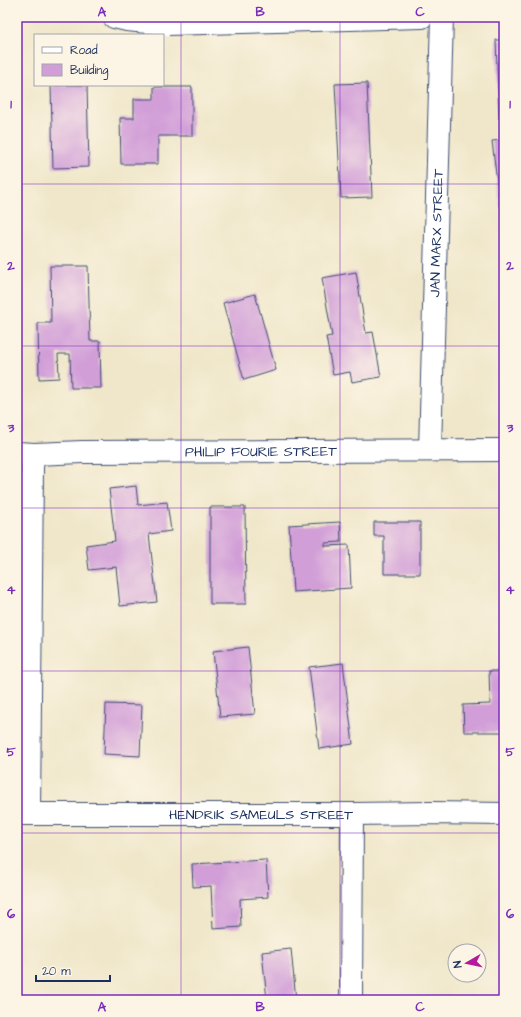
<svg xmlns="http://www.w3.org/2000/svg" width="521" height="1017" font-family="'Architects Daughter',sans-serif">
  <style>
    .building { fill: #d19ed8 }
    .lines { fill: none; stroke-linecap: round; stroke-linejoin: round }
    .street-casing { stroke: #3b4b6e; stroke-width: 24 }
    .street { stroke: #fff; stroke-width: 22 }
    .grid { fill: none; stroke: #7b2cbf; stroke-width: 1; stroke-opacity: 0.55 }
    .labels { text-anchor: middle; stroke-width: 3; stroke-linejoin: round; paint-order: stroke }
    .street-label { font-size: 14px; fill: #1b2f5e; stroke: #fcf5e5 }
    .neatline { fill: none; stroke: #7b2cbf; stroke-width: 1.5 }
    .grid-label { font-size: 13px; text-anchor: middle; font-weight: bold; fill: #7b2cbf }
  </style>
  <rect width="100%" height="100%" fill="#fcf5e5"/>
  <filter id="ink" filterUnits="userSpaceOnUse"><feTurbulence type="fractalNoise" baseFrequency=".025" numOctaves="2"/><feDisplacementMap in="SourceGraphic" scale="8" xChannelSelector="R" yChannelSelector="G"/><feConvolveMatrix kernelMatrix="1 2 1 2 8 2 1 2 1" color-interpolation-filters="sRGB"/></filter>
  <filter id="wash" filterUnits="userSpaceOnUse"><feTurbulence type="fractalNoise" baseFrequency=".012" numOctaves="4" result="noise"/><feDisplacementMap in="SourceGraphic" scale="16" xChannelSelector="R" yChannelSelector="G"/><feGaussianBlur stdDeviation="0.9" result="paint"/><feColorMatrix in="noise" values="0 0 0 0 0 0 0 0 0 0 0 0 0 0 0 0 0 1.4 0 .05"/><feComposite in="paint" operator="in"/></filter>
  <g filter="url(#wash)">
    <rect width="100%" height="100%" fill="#f0e7ca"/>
    <g id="blocks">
      <!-- building -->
      <g class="building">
        <rect x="497" y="17" width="7" height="3"/>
        <polygon points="496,40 504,40 504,118 499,119"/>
        <polygon points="367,83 372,197 341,198 335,84"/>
        <polygon points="51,85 87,85 89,167 53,168"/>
        <polygon points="154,87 192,87 192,136 158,136 158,164 121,164 120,118 134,118 134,99 154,99"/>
        <polygon points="504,140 504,206 500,207 492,141"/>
        <polygon points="50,266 88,266 90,341 100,341 101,388 71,388 70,354 58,354 59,378 39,379 38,323 51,323"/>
        <polygon points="356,272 366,333 373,332 381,377 352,382 350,372 333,375 326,337 332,336 322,278"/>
        <polygon points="255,294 276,370 244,380 223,303"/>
        <polygon points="136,486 138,505 167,502 171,531 149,534 157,602 120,606 116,567 89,570 86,545 115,541 109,489"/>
        <polygon points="210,507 245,507 246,604 210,604"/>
        <polygon points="340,522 341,542 325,543 325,546 349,545 351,588 293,592 289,525"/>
        <polygon points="374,522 420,522 420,574 384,574 384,536 374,536"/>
        <polygon points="248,647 255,714 220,717 213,651"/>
        <polygon points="343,663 353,744 319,749 309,667"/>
        <polygon points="489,671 504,671 504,732 464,732 463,705 490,704"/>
        <polygon points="106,704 142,705 140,756 104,754"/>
        <polygon points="266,860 268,897 240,899 241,927 213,929 211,886 193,887 192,864"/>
        <polygon points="291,949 296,1000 267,1000 262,952"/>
      </g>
    </g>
  </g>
  <g filter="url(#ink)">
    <use href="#blocks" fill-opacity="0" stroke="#3b4b6e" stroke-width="1"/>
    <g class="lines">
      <defs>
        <g id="street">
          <polyline points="114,17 127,20 167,24 422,17"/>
          <path id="s1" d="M430 450 442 17"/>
          <path id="s2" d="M17 453 35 454 82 452 504 450"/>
          <path id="s3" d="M17 814H352L431 813 504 814"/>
          <polyline points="29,814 32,466 35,454"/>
          <polyline points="351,1000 352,814"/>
        </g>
      </defs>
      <!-- street casing -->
      <use href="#street" class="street-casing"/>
      <!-- street -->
      <use href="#street" class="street"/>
    </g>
  </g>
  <!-- grid -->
  <path class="grid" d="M181 17V1000M340 17V1000M17 184H504M17 346H504M17 508H504M17 671H504M17 833H504"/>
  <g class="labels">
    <!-- street labels -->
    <g class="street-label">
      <text dy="5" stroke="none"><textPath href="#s1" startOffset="217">JAN MARX STREET</textPath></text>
      <text dy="5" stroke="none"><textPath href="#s2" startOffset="244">PHILIP FOURIE STREET</textPath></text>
      <text dy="5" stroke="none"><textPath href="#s3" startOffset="244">HENDRIK SAMEULS STREET</textPath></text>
    </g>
  </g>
  <!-- margin -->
  <rect width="521" height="1017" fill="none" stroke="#fcf5e5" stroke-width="44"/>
  <!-- legend -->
  <rect x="34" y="34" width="130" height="52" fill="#fcf5e5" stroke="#a2a6af"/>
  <rect x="42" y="47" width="20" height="6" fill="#ffffff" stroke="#a2a6af"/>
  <text x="70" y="54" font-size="12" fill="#1b2f5e">Road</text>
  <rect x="42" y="64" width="20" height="12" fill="#d19ed8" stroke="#a2a6af"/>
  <text x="70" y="74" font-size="12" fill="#1b2f5e">Building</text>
  <!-- north arrow -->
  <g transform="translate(467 963) rotate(261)"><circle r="19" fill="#fcf5e5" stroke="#a2a6af"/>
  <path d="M0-3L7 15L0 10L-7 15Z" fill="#b5179e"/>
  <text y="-6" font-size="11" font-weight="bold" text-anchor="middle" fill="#1b2f5e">N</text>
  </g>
  <!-- scale -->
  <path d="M36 975v6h74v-6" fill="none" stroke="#1b2f5e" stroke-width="2"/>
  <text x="42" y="975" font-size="12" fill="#1b2f5e" stroke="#fcf5e5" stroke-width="3" paint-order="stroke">20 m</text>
  <rect x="22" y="22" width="477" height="973" class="neatline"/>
  <g class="grid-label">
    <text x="102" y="16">A</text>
    <text x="260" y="16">B</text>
    <text x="420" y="16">C</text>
    <text x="11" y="108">1</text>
    <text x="510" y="108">1</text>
    <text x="11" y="270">2</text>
    <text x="510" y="270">2</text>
    <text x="11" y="432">3</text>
    <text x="510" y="432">3</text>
    <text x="11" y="594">4</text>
    <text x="510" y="594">4</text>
    <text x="11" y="756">5</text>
    <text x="510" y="756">5</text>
    <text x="11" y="918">6</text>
    <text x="510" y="918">6</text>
    <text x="102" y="1011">A</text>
    <text x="260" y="1011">B</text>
    <text x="420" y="1011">C</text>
  </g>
</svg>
